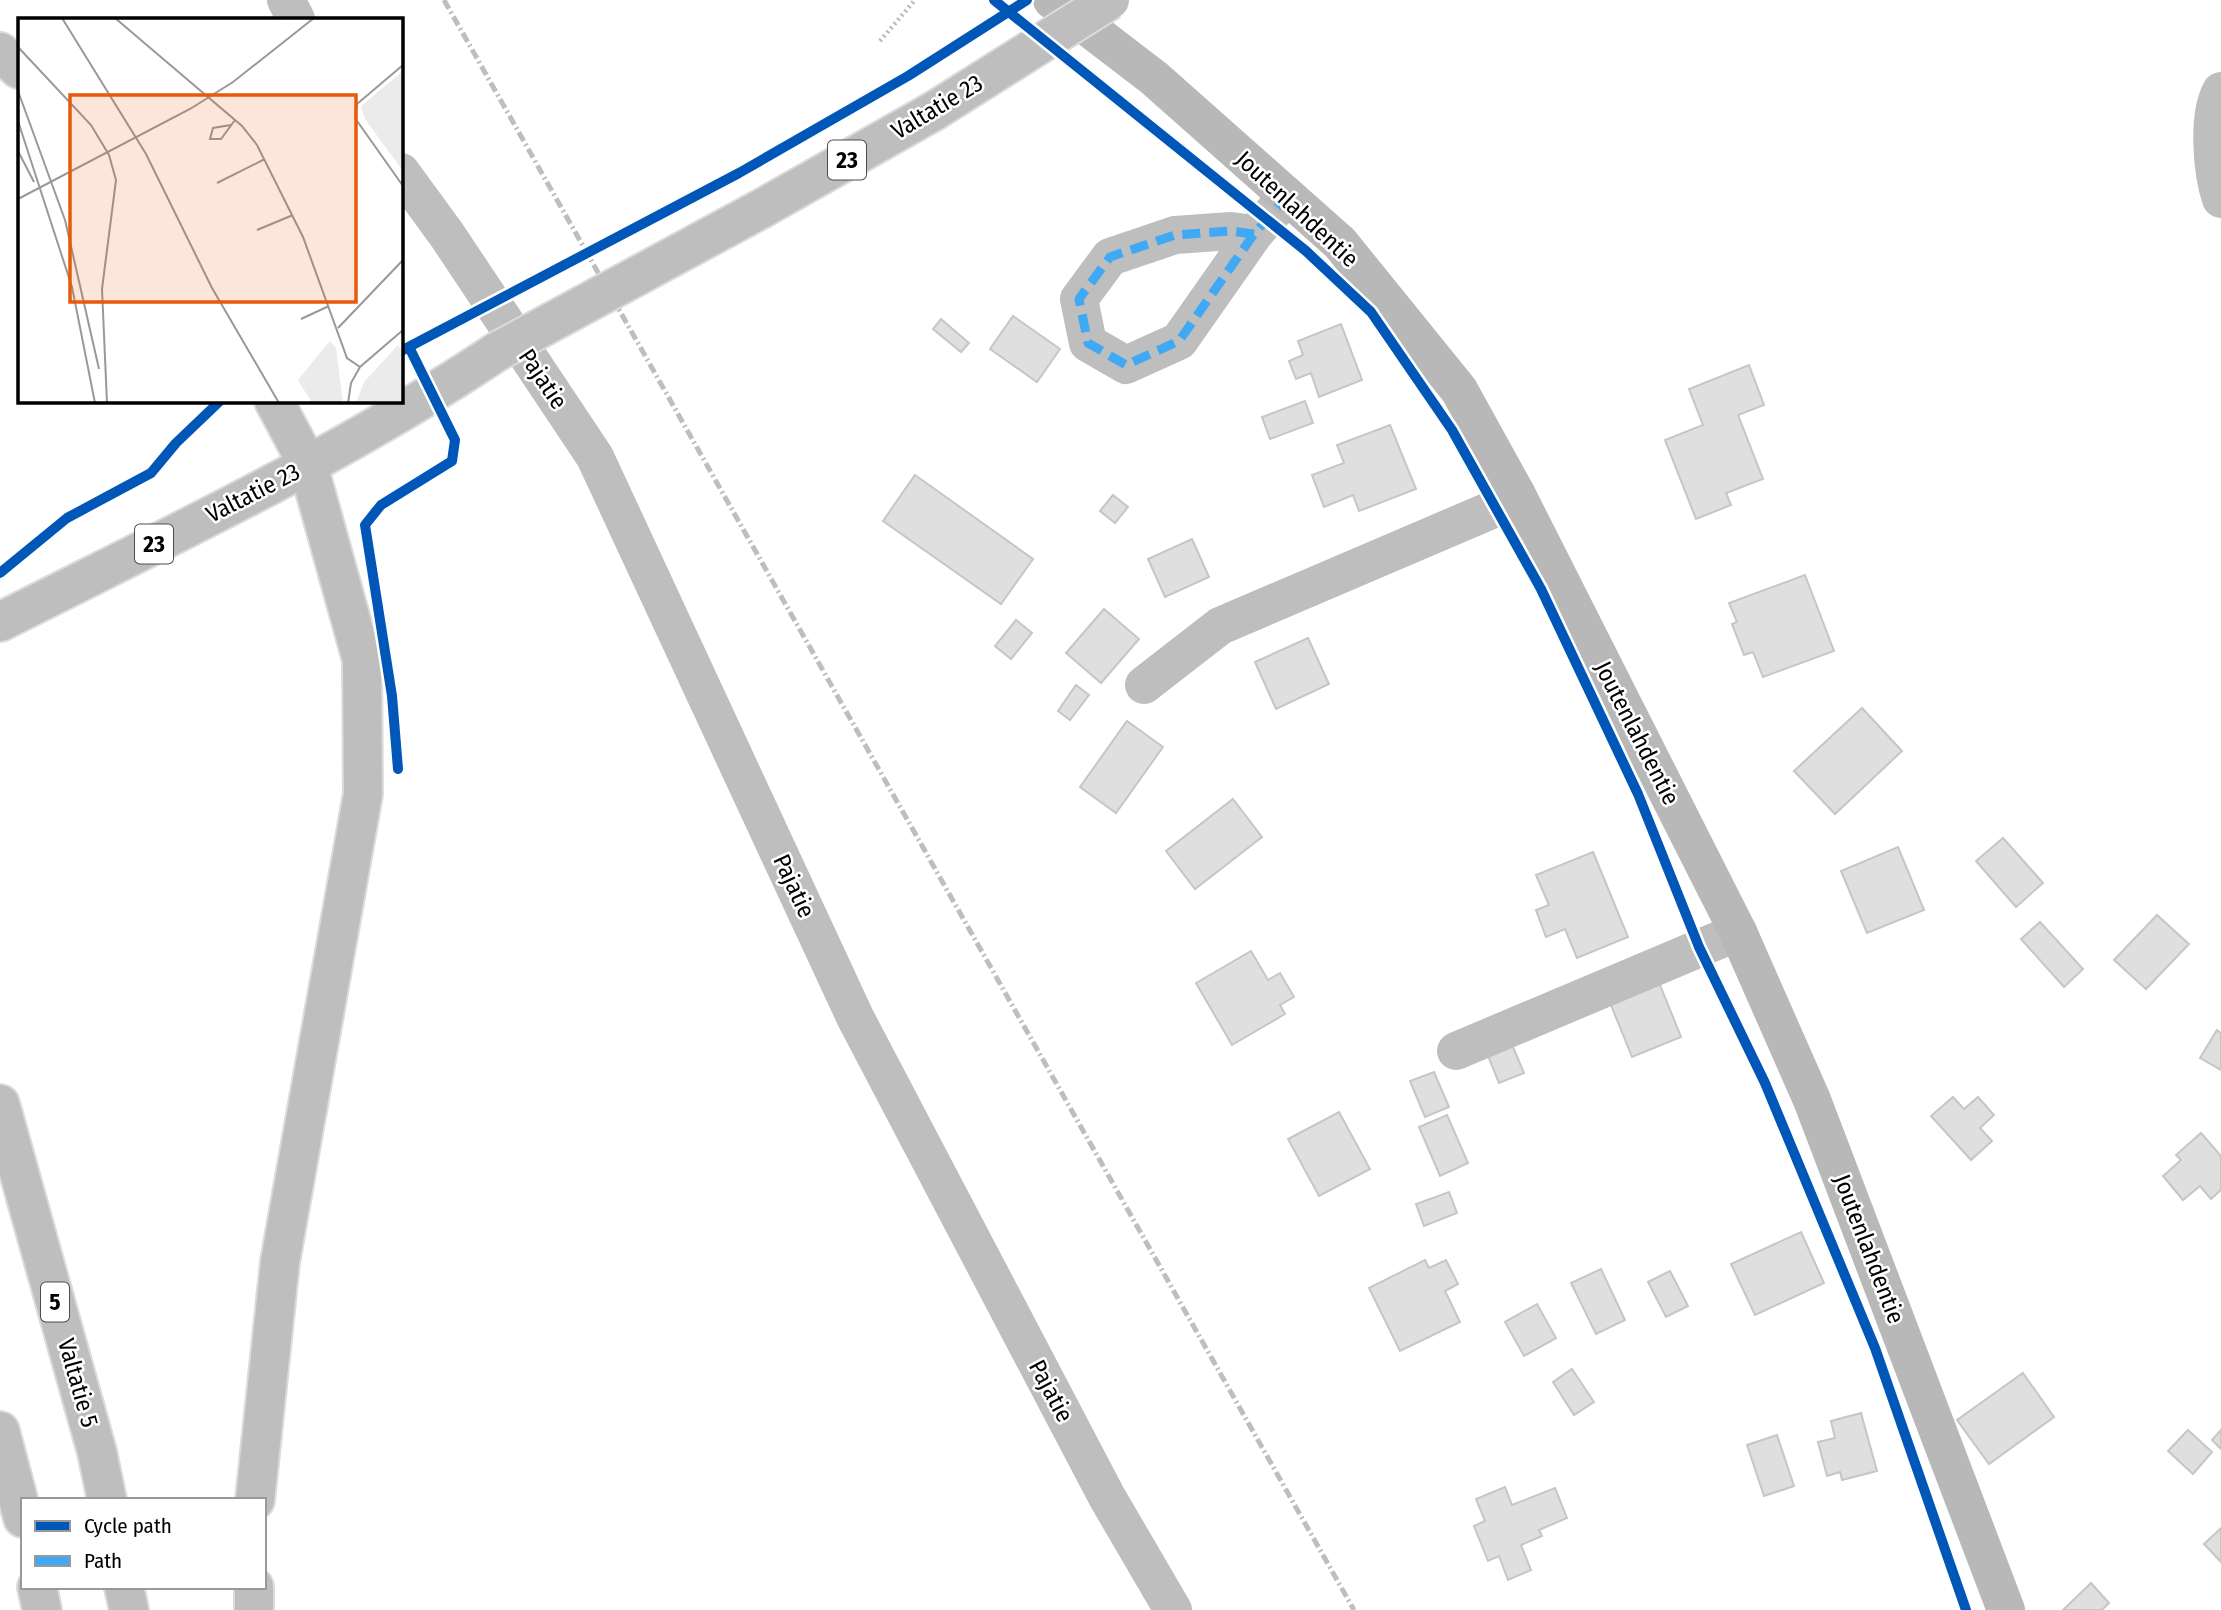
<svg xmlns="http://www.w3.org/2000/svg" width="2221" height="1610" font-family="'Fira Sans Condensed',sans-serif">
  <style>
    .building { fill: #dfdfdf; stroke: #c6c6c6; stroke-width: 2 }
    .lines { fill: none; stroke-linecap: round; stroke-linejoin: round }
    .highway-casing { stroke: #dbdbdb; stroke-width: 42 }
    .path { stroke: #b9b9b9; stroke-width: 4.5; stroke-dasharray: 2 3.5; stroke-linecap: butt }
    .street { stroke: #bebebe; stroke-width: 38 }
    .secondary { stroke: #b8b8b8; stroke-width: 38 }
    .highway { stroke: #bebebe; stroke-width: 38 }
    .rail { stroke: #bebebe; stroke-width: 5; stroke-dasharray: 10 3.5 2 3.5; stroke-linecap: butt }
    .highway-bridge-casing { stroke: #dbdbdb; stroke-width: 42; stroke-linecap: butt }
    .highway-bridge { stroke: #bebebe; stroke-width: 38 }
    .quiet { stroke: #3fa9f5; stroke-width: 9; stroke-dasharray: 18 9; stroke-linecap: butt }
    .cycleway-casing { stroke: #fff; stroke-width: 15 }
    .cycleway { stroke: #0057b8; stroke-width: 10 }
    .labels { text-anchor: middle; stroke-width: 5; stroke-linejoin: round; paint-order: stroke }
    .shield { fill: #fff; stroke: #4c4c4c; stroke-width: 2 }
    .shield-label { font-size: 23px; font-weight: bold; fill: #000 }
    .street-label { font-size: 24px; fill: #000; stroke: #fff }
    .inset-road { fill: none; stroke: #999; stroke-width: 2 }
    .view { fill: #e8590c; fill-opacity: 0.15; stroke: #e8590c; stroke-width: 3.5 }
    .inset-edge { fill: none; stroke: #000; stroke-width: 3.5 }
  </style>
  <rect width="100%" height="100%" fill="#fff"/>
  <!-- building -->
  <g class="building">
    <polygon points="1013,316 1060,349 1037,382 990,349"/>
    <polygon points="941,319 969,343 961,352 933,329"/>
    <polygon points="1341,324 1362,380 1319,397 1311,373 1296,379 1289,361 1303,355 1298,341"/>
    <polygon points="1749,365 1764,405 1738,415 1763,479 1726,493 1731,505 1696,519 1665,440 1703,425 1689,389"/>
    <polygon points="1305,401 1313,423 1270,439 1262,417"/>
    <polygon points="1390,425 1416,489 1359,511 1353,495 1324,507 1312,475 1344,463 1337,445"/>
    <polygon points="915,475 1033,559 1001,604 883,521"/>
    <polygon points="1113,495 1128,507 1115,523 1100,511"/>
    <polygon points="1192,539 1209,577 1165,597 1148,559"/>
    <polygon points="1805,575 1834,651 1763,677 1753,652 1744,655 1732,624 1737,622 1729,603"/>
    <polygon points="1104,609 1139,639 1101,683 1066,653"/>
    <polygon points="1016,620 1032,633 1011,659 995,646"/>
    <polygon points="1308,638 1329,684 1276,709 1255,662"/>
    <polygon points="1076,685 1089,695 1070,720 1058,711"/>
    <polygon points="1862,708 1902,751 1835,814 1794,771"/>
    <polygon points="1127,721 1163,747 1116,813 1080,787"/>
    <polygon points="1233,799 1262,837 1195,889 1166,851"/>
    <polygon points="2003,838 2043,883 2016,907 1976,861"/>
    <polygon points="1898,847 1924,910 1867,933 1841,871"/>
    <polygon points="1593,852 1628,937 1577,958 1565,929 1546,937 1536,910 1549,905 1536,875"/>
    <polygon points="2157,915 2189,944 2146,989 2114,960"/>
    <polygon points="2040,922 2083,969 2064,987 2021,939"/>
    <polygon points="1251,951 1268,980 1280,973 1294,997 1280,1005 1285,1014 1232,1045 1196,983"/>
    <polygon points="1658,980 1681,1037 1632,1057 1609,1000"/>
    <polygon points="2217,1030 2221,1033 2221,1070 2200,1058"/>
    <polygon points="1510,1040 1524,1073 1499,1083 1486,1051"/>
    <polygon points="1434,1072 1449,1107 1425,1117 1410,1081"/>
    <polygon points="1953,1097 1964,1109 1978,1097 1994,1115 1980,1128 1992,1141 1971,1160 1931,1116"/>
    <polygon points="1339,1112 1370,1169 1319,1196 1288,1139"/>
    <polygon points="1447,1115 1468,1163 1440,1176 1419,1127"/>
    <polygon points="2201,1133 2221,1156 2221,1190 2211,1199 2200,1186 2183,1200 2163,1176 2181,1160 2176,1155"/>
    <polygon points="1449,1192 1457,1213 1424,1226 1416,1204"/>
    <polygon points="1801,1232 1824,1283 1755,1315 1731,1264"/>
    <polygon points="1425,1260 1429,1268 1446,1260 1458,1284 1445,1291 1460,1322 1400,1351 1369,1288"/>
    <polygon points="1601,1269 1625,1320 1596,1334 1571,1283"/>
    <polygon points="1670,1271 1688,1306 1666,1317 1648,1282"/>
    <polygon points="1537,1304 1556,1338 1524,1356 1505,1322"/>
    <polygon points="1572,1369 1594,1402 1574,1415 1553,1382"/>
    <polygon points="2023,1373 2054,1417 1989,1464 1957,1420"/>
    <polygon points="1861,1413 1877,1471 1842,1480 1840,1472 1827,1476 1818,1442 1835,1438 1831,1421"/>
    <polygon points="2188,1430 2212,1452 2193,1474 2168,1451"/>
    <polygon points="2221,1430 2221,1449 2212,1440"/>
    <polygon points="1777,1435 1794,1486 1764,1496 1747,1445"/>
    <polygon points="1505,1487 1512,1505 1555,1488 1567,1518 1539,1530 1542,1536 1521,1545 1531,1570 1508,1580 1499,1556 1488,1561 1474,1526 1485,1521 1476,1499"/>
    <polygon points="2221,1528 2221,1562 2204,1544"/>
    <polygon points="2091,1583 2109,1603 2102,1610 2063,1610"/>
  </g>
  <g class="lines">
    <defs>
      <g id="highway">
        <polyline points="0,52 19,69"/>
        <polyline points="761,209 934,111"/>
        <path d="M0 622C168 537 341 456 498 351"/>
        <polyline points="0,1104 97,1452 107,1500"/>
        <polyline points="0,1431 23,1518"/>
        <polyline points="255,1500 280,1262 363,794 362,660 308,465 274,401"/>
        <polyline points="37,1587 42,1610"/>
        <polyline points="124,1587 129,1610"/>
        <polyline points="254,1587 254,1610"/>
      </g>
    </defs>
    <!-- highway casing -->
    <use href="#highway" class="highway-casing"/>
    <!-- path -->
    <polyline class="path" points="880,41 915,0"/>
    <!-- street -->
    <g class="street">
      <polyline points="286,0 296,19"/>
      <path d="M2221 91C2207 116 2212 173 2221 199"/>
      <polyline points="401,172 447,235 595,457 856,1019 1107,1497 1173,1610"/>
      <polyline points="1254,234 1231,231 1175,235 1110,257 1079,299 1088,343 1126,365 1179,341 1254,234 1287,196"/>
      <polyline points="1144,685 1220,626 1496,508 1517,495"/>
      <polyline points="1456,1051 1738,932"/>
    </g>
    <!-- secondary -->
    <polyline class="secondary" points="1052,0 1154,78 1340,243 1459,390 1517,495 1738,932 1812,1100 2006,1610"/>
    <!-- highway -->
    <use href="#highway" class="highway"/>
    <!-- rail -->
    <polyline class="rail" points="444,0 1354,1610"/>
    <defs>
      <g id="highway-bridge">
        <polyline points="934,111 1110,0"/>
        <polyline points="498,351 761,209"/>
      </g>
    </defs>
    <!-- highway-bridge casing -->
    <use href="#highway-bridge" class="highway-bridge-casing"/>
    <!-- highway-bridge -->
    <use href="#highway-bridge" class="highway-bridge"/>
    <!-- quiet -->
    <polyline class="quiet" points="1254,234 1231,231 1175,235 1110,257 1079,299 1088,343 1126,365 1179,341 1254,234 1287,196"/>
    <defs>
      <g id="cycleway">
        <polyline points="994,0 1306,251 1371,312 1452,430 1541,589 1638,794 1699,947 1765,1083 1875,1348 1966,1610"/>
        <polyline points="401,351 739,173 908,76 1027,0"/>
        <polyline points="0,573 67,518 151,473 176,443 220,401"/>
        <polyline points="398,769 392,696 365,525 381,505 452,461 455,440 410,349"/>
      </g>
    </defs>
    <!-- cycleway casing -->
    <use href="#cycleway" class="cycleway-casing"/>
    <!-- cycleway -->
    <use href="#cycleway" class="cycleway"/>
  </g>
  <g class="labels">
    <!-- shield labels -->
    <g class="shield">
      <rect x="828" y="140.5" width="38" height="39" rx="5"/>
      <rect x="135" y="524.5" width="38" height="39" rx="5"/>
      <rect x="41" y="1282.5" width="28" height="39" rx="5"/>
    </g>
    <g class="shield-label">
      <text x="847" y="168">23</text>
      <text x="154" y="552">23</text>
      <text x="55" y="1310">5</text>
    </g>
    <!-- street labels -->
    <g class="street-label">
      <text transform="translate(937 107) rotate(-31)" y="8">Valtatie 23</text>
      <text transform="translate(1297 209) rotate(43)" y="8">Joutenlahdentie</text>
      <text transform="translate(543 379) rotate(56)" y="8">Pajatie</text>
      <text transform="translate(253 493) rotate(-27)" y="8">Valtatie 23</text>
      <text transform="translate(1637 733) rotate(63)" y="8">Joutenlahdentie</text>
      <text transform="translate(794 886) rotate(65)" y="8">Pajatie</text>
      <text transform="translate(1869 1249) rotate(69)" y="8">Joutenlahdentie</text>
      <text transform="translate(78 1383) rotate(74)" y="8">Valtatie 5</text>
      <text transform="translate(1051 1391) rotate(62)" y="8">Pajatie</text>
    </g>
  </g>
  <!-- overview -->
  <g transform="translate(18 18)">
    <rect width="385" height="385" fill="#fff"/>
    <path d="M385 53V153L347 101 343 88ZM312 323 318 330 325 385H294L280 362ZM380 327 385 334V385H338L346 364Z" fill="#ebebeb"/>
    <path class="inset-road" d="M44 0 128 136 194 270 261 385M97 0 224 108 239 127 285 219 329 340 342 349M0 29 73 107 91 137 98 162 84 271 89 385M385 47 339 86 337 100 385 168M0 73 47 202 81 351M0 103 54 269 77 385M213 107 195 110 192 121H203L217 102M0 133 16 164M199 165 247 141M0 181 172 91 215 64 296 0M239 212 275 197M283 301 311 288M320 310 385 242M330 385 333 365 342 349 385 312"/>
    <path class="view" d="M52 77H338V284H52Z"/>
    <rect width="385" height="385" class="inset-edge"/>
  </g>
  <!-- legend -->
  <rect x="21" y="1498" width="245" height="91" fill="#ffffff" stroke="#999999" stroke-width="2"/>
  <rect x="35" y="1521" width="35" height="10" fill="#0057b8" stroke="#999999" stroke-width="2"/>
  <text x="84" y="1533" font-size="21" fill="#000000">Cycle path</text>
  <rect x="35" y="1556" width="35" height="10" fill="#3fa9f5" stroke="#999999" stroke-width="2"/>
  <text x="84" y="1568" font-size="21" fill="#000000">Path</text>
</svg>
